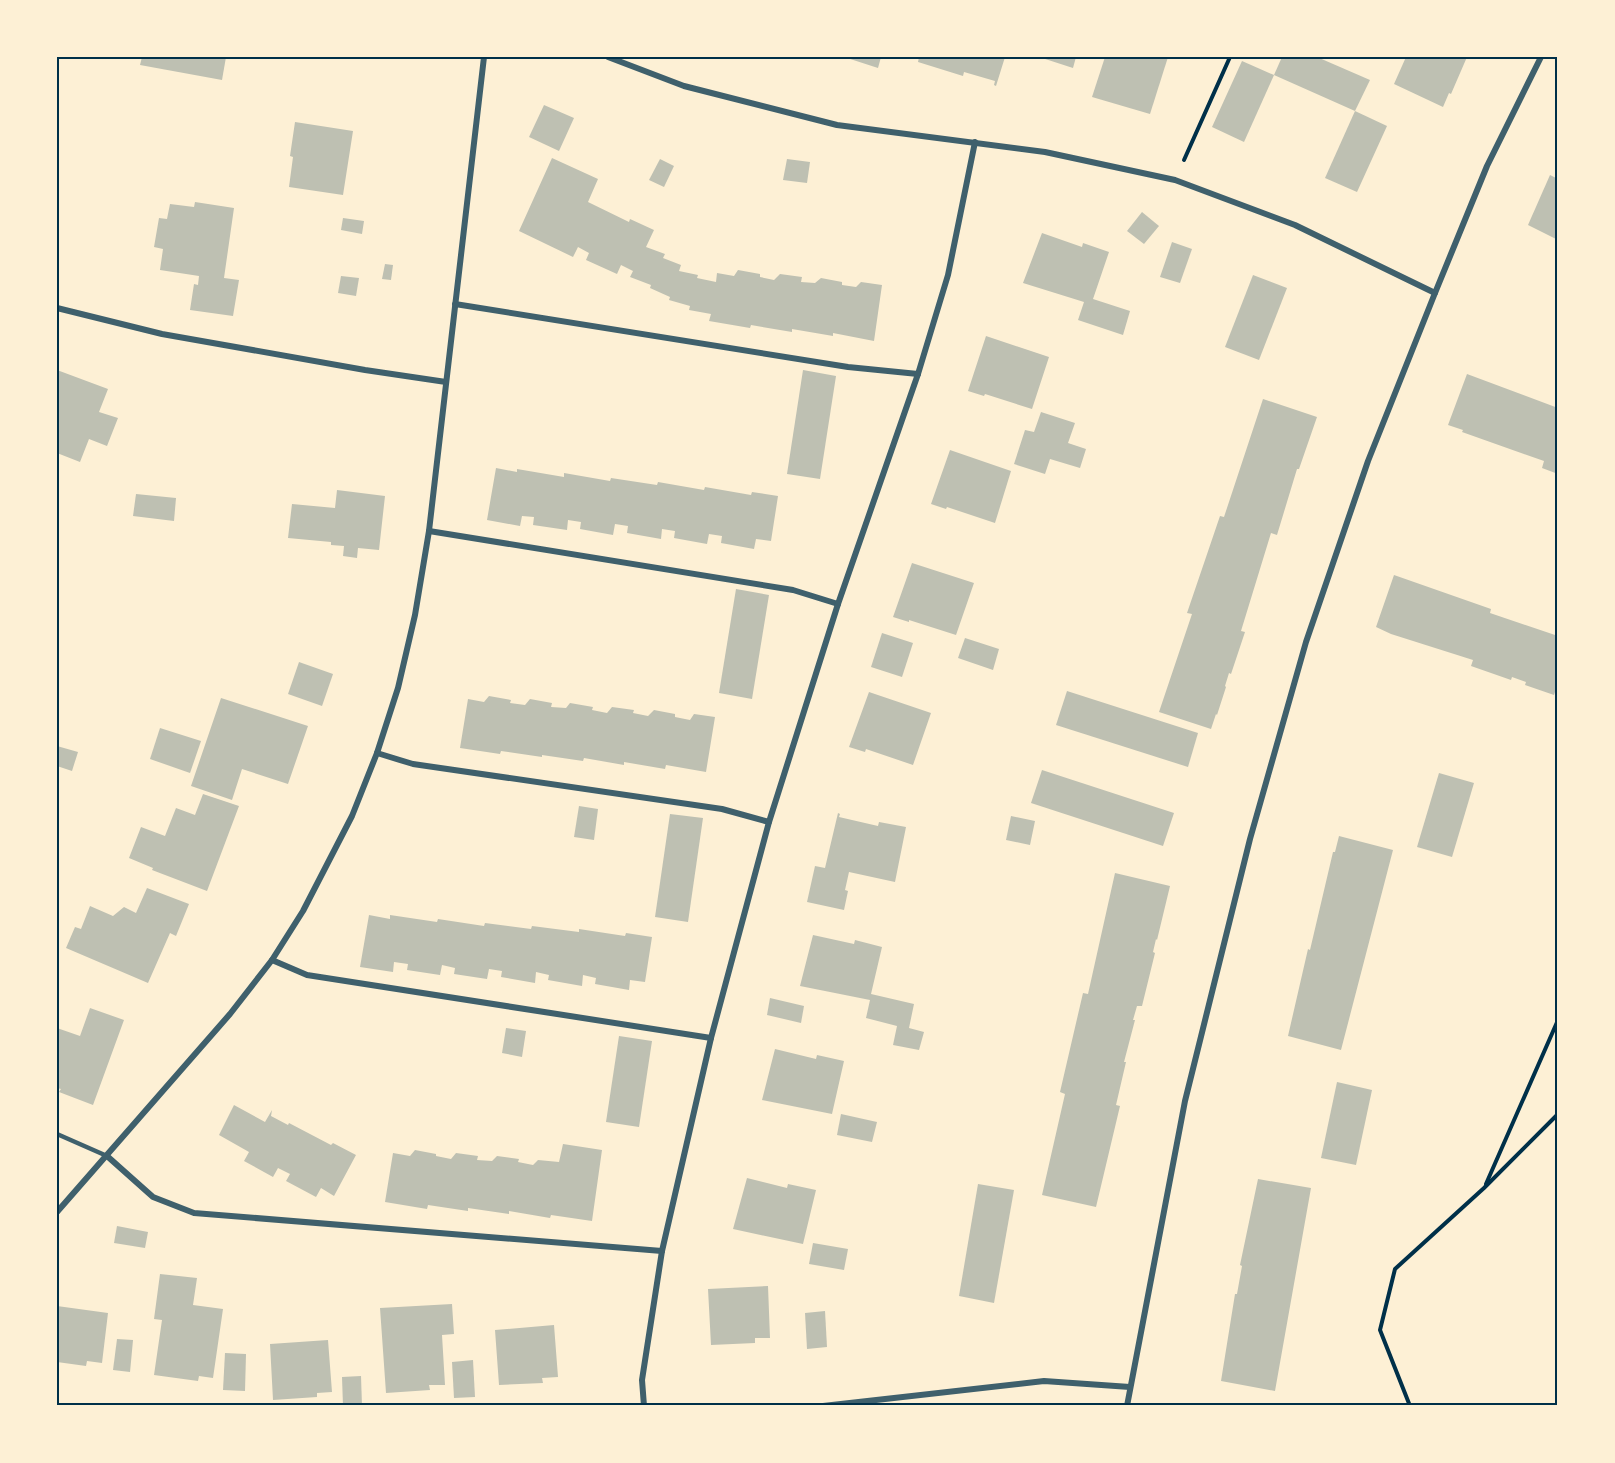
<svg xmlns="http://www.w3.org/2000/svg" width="1615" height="1463" font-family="Literata,serif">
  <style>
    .building { fill: #bec0b2 }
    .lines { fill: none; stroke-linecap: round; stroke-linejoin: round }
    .path { stroke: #003049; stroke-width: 4 }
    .service { stroke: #3f606c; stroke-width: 4.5 }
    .minor { stroke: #3f606c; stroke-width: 6 }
    .neatline { fill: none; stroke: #003049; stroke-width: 2 }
  </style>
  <rect width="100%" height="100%" fill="#fdf0d5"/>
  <!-- building -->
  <g class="building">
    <polygon points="142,57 226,57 222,80 140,65"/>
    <polygon points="844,57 881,57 878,68"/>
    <polygon points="919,57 1005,57 996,86 994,85 995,81 964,72 963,76 918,62"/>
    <polygon points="1039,57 1076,57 1073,68"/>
    <polygon points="1105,57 1168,57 1150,114 1092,97"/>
    <polygon points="1282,57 1317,57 1370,80 1355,111 1274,75"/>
    <polygon points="1406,57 1467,57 1451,94 1449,93 1443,107 1394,84"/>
    <polygon points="1242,61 1274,75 1244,142 1212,127"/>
    <polygon points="544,105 574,118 559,151 529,137"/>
    <polygon points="1355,111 1387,126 1357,192 1325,178"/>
    <polygon points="295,122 353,131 343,195 289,187 293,157 290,156"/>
    <polygon points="552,158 598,179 588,202 629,222 630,219 654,230 646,247 665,254 663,258 681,265 679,271 698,275 697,278 716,282 717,273 734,276 738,270 760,274 760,277 774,280 780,274 802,277 801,282 815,283 821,278 842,282 842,285 856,287 861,282 882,285 874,341 833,333 833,336 792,329 792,332 751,325 750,328 709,321 711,314 689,310 690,306 669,300 670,297 650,288 651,285 630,277 633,271 621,265 617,274 586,260 589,253 578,247 573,257 519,231"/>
    <polygon points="660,159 674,166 664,187 649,180"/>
    <polygon points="787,159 810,162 807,183 783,180"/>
    <polygon points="1550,175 1558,179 1558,240 1528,225"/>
    <polygon points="195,202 234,208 224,278 239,280 233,316 190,310 194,284 198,285 199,276 160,270 163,249 154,247 159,218 167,219 170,204 194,207"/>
    <polygon points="1142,212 1159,226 1144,244 1127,231"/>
    <polygon points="343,218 364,221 362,234 341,230"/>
    <polygon points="1042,233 1082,247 1083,243 1109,252 1093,299 1130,311 1123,335 1078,320 1084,302 1023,283"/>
    <polygon points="1172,242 1192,249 1180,283 1160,277"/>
    <polygon points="385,264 393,265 391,280 382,279"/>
    <polygon points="1253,275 1287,288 1259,360 1225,347"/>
    <polygon points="341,276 359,278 356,296 338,293"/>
    <polygon points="986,336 1049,357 1032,409 985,394 984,396 968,391"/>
    <polygon points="57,370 108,389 99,412 118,418 107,446 89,439 80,462 57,453"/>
    <polygon points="803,370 836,376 820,479 787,474"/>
    <polygon points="1467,374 1558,408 1558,474 1542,468 1544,461 1462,432 1463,430 1448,425"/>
    <polygon points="1263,399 1317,417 1299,469 1297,469 1277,535 1271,533 1241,631 1245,632 1231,674 1229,673 1225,686 1226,687 1217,715 1216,714 1211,729 1159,712 1192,614 1187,613 1220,516 1224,517"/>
    <polygon points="1041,412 1075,423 1068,443 1086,449 1080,468 1050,459 1045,474 1014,464 1025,430 1034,432"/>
    <polygon points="950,450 1011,471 995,523 947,507 946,509 931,504"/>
    <polygon points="496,468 517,472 517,469 564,477 564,473 610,481 611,478 657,485 658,482 704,490 705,487 751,495 752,492 778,496 771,541 756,539 754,549 721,543 722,536 709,534 707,544 674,538 675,531 662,529 661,539 627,533 628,526 615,524 613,535 580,529 581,522 568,520 567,530 533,525 534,517 522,516 520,526 487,520"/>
    <polygon points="337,490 385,496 379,550 358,548 357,558 343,556 344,546 331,545 331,542 288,538 292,504 335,508"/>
    <polygon points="136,494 176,498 174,521 133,516"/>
    <polygon points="912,563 974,583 956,635 909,620 909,622 893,617"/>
    <polygon points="1394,575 1491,609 1490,613 1558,636 1558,694 1555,692 1554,695 1525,685 1526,682 1512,677 1511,680 1471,666 1473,660 1391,634 1376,627"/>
    <polygon points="736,589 769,595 752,699 719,693"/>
    <polygon points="882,633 913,643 902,677 871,667"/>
    <polygon points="965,638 999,649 993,670 958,658"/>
    <polygon points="299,662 333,674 322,706 288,694"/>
    <polygon points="1067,691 1198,733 1188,767 1056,725"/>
    <polygon points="869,692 931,713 913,765 866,749 865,752 849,747"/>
    <polygon points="489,696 511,700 510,703 525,705 530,699 552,703 551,707 566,708 570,703 593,707 592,710 607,713 612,707 634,710 633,713 648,716 654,710 675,714 675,717 690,720 694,714 715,717 706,772 666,765 665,769 624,762 624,765 584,758 583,761 542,755 542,757 501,751 500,754 460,748 468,699 484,702"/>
    <polygon points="221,698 308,726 288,784 242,769 232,800 191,786"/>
    <polygon points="160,728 201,741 190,773 150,759"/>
    <polygon points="57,746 78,752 72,771 57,766"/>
    <polygon points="1042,770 1174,813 1163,846 1031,803"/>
    <polygon points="1439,773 1474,783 1452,857 1417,847"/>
    <polygon points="203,794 239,806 207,891 152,870 153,868 129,858 141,827 165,836 176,808 195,815"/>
    <polygon points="579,806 598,809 594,840 574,837"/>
    <polygon points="838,813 840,814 839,817 878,826 879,822 906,827 895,882 849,872 845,890 848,891 844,910 807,902 815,866 825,868"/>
    <polygon points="670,814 703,818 688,922 655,917"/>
    <polygon points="1011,816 1035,821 1030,845 1006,840"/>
    <polygon points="1339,836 1393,850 1341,1050 1288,1036 1308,949 1310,950 1333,852 1335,852"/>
    <polygon points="1115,873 1170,886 1157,940 1156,939 1153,952 1155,953 1142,1006 1137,1006 1133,1020 1135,1020 1124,1062 1126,1062 1116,1105 1120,1106 1096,1207 1042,1195 1065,1094 1060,1092 1083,993 1088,994"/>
    <polygon points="147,888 189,904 176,936 170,933 148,983 66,948 75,927 81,929 90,906 113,916 124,907 136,913"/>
    <polygon points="369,915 390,919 390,915 437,922 438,919 484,926 485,923 531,929 532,926 579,932 579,929 625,936 626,933 652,937 645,982 630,980 629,990 595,984 596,978 583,975 582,986 548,980 549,975 536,972 535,983 501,977 502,971 489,969 487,979 454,974 455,968 442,965 440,975 407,970 408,964 394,962 393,972 360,967"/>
    <polygon points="813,935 854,944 855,940 882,947 871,994 914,1004 909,1028 924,1032 919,1050 893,1045 897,1026 866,1018 870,1000 800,986"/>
    <polygon points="770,998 804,1006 801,1023 767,1015"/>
    <polygon points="90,1008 124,1020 93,1105 59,1092 61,1089 57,1088 57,1028 80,1036"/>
    <polygon points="506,1028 526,1031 522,1057 502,1053"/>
    <polygon points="619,1036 652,1041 639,1127 606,1122"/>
    <polygon points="775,1049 816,1059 817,1055 844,1061 832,1114 762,1100"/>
    <polygon points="1337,1082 1372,1090 1356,1165 1321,1158"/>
    <polygon points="234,1105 265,1122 272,1110 271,1116 288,1125 289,1123 331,1145 333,1143 356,1155 334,1196 321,1188 316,1197 286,1181 290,1174 278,1168 273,1177 244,1161 249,1152 219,1135"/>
    <polygon points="841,1114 877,1122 872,1142 837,1135"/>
    <polygon points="563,1144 602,1150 592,1221 551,1215 550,1218 509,1211 509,1214 468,1208 468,1211 428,1205 427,1209 385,1202 393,1153 410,1156 415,1150 436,1154 436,1156 451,1159 456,1153 478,1156 477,1160 492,1161 497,1156 519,1159 518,1162 533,1165 538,1160 559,1162"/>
    <polygon points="747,1178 787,1188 788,1184 816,1190 803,1244 733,1229"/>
    <polygon points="1258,1179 1311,1188 1275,1391 1221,1381 1235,1294 1237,1294 1242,1266 1240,1265"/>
    <polygon points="978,1184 1014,1190 994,1303 959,1296"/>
    <polygon points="117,1226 148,1232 145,1248 114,1243"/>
    <polygon points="813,1243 848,1249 844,1270 809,1264"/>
    <polygon points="160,1274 197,1278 193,1305 223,1309 213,1378 199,1376 198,1381 154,1375 162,1320 154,1319"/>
    <polygon points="768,1286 770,1338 755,1338 755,1343 711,1345 708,1289"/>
    <polygon points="452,1304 454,1334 442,1335 445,1385 429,1385 430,1390 386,1393 380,1308"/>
    <polygon points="57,1306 108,1313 102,1363 87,1361 86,1366 57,1362"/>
    <polygon points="825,1311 827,1347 807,1349 805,1313"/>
    <polygon points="554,1325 558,1377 542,1378 543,1383 499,1385 495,1330"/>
    <polygon points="117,1339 133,1340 130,1372 113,1370"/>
    <polygon points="328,1340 332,1392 317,1393 317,1397 273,1400 270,1344"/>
    <polygon points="225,1353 246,1354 245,1391 223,1390"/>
    <polygon points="473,1360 475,1397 454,1398 452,1362"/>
    <polygon points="361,1376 362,1406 343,1406 342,1377"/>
  </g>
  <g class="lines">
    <!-- path -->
    <g class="path">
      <polyline points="1184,160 1230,57"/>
      <polyline points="1486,1184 1558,1020"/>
      <polyline points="1410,1406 1380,1330 1395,1269 1484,1188 1558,1114"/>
    </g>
    <!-- service -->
    <polyline class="service" points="57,1134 107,1156"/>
    <!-- minor -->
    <g class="minor">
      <polyline points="608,57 684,86 837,125 1045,152 1175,180 1295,225 1435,293"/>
      <polyline points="455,304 848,367 918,374"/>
      <polyline points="57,308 162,334 365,370 446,382"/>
      <polyline points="429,531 793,590 838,604"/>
      <polyline points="377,753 413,764 722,809 769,822"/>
      <polyline points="272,960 307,975 711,1038"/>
      <polyline points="107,1156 153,1197 194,1213 662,1251"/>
      <polyline points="57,1212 230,1014 272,960 303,911 352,816 377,753 398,688 415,615 429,531 484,57"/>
      <polyline points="644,1406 642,1380 662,1251 711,1038 769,822 838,604 918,374 948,275 975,142"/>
      <polyline points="823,1406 1044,1381 1130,1387"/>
      <polyline points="1127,1406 1185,1101 1250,839 1306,642 1368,461 1435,293 1487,166 1541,57"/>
    </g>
  </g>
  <!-- border -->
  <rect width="1615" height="1463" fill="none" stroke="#fdf0d5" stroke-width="117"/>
  <rect x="58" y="58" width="1498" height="1346" class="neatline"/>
</svg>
